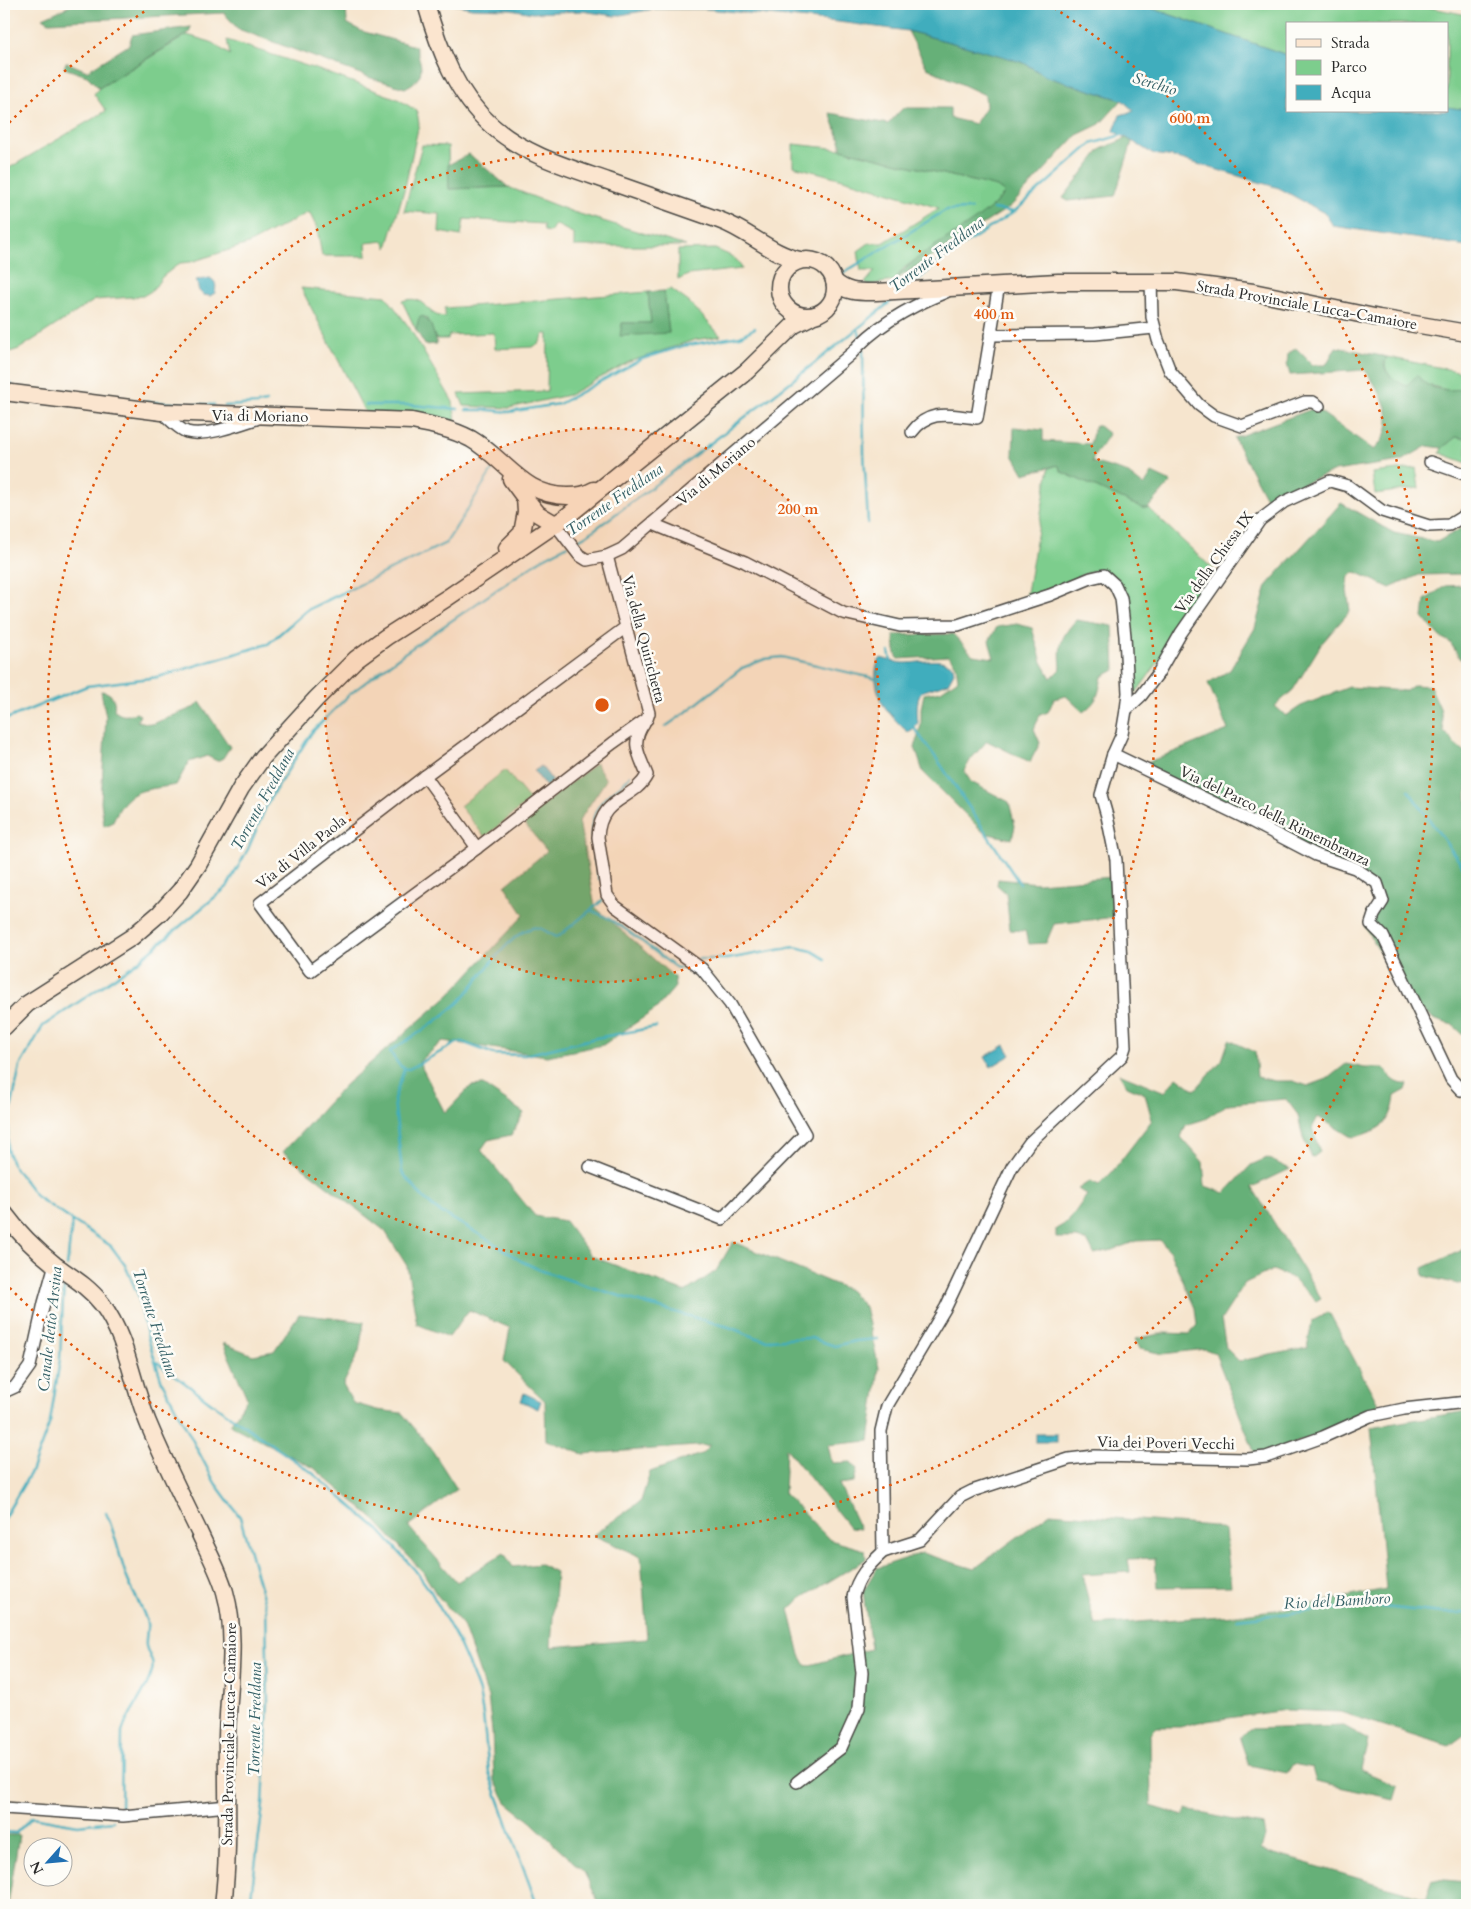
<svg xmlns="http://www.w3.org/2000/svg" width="1471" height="1909" font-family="Cardo,serif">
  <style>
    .green { fill: #7dcd8d; stroke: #547c5c }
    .forest { fill: #66b078; stroke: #486e52 }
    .water { fill: #40adbd; stroke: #366c74 }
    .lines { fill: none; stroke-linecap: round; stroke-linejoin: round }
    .stream { stroke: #40adbd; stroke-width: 2.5 }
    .minor-casing { stroke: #494743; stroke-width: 14 }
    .secondary-casing { stroke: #494743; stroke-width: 19 }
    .minor { stroke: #fff; stroke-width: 11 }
    .secondary { stroke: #fbe5cf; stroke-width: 16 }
    .ring { fill: none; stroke: #df570e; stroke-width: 2.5; stroke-dasharray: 2.5 5 }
    .labels { text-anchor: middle; stroke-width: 5; stroke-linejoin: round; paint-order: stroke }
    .street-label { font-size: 15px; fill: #2b2b2b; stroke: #fdfcf7 }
    .water-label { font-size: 16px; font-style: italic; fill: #335f65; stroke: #fdfcf7 }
    .centre { fill: #df570e; stroke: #fdfcf7; stroke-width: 2.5 }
    .ring-label { font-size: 15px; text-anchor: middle; font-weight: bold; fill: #df570e; stroke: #fdfcf7; stroke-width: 5; stroke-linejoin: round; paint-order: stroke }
  </style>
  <rect width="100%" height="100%" fill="#fdfcf7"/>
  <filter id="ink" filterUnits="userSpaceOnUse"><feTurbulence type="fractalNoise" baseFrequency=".02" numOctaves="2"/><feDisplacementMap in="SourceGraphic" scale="10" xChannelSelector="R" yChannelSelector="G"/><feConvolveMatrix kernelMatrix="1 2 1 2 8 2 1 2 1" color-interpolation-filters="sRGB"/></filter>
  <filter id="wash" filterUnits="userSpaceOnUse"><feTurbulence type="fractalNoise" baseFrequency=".0096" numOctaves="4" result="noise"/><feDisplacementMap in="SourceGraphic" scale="20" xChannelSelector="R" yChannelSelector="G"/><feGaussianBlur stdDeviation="1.12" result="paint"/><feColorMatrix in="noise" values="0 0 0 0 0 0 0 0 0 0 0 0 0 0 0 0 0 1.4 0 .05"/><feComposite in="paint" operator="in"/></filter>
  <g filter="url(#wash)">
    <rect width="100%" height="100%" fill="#f6e5ce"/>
    <!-- green -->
    <g class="green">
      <polygon points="1139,4 1413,4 1467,15 1467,110 1447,107 1447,24 1287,24 1287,55"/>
      <polygon points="187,35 211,42 230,55 227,40 325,72 398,99 417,111 419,124 405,187 387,248 384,241 366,243 367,256 322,256 317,228 309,212 248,244 191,262 180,263 162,277 153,290 143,296 95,300 19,349 4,354 4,171 106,111 94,94 99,88"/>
      <polygon points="793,144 841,149 997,187 1005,193 984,214 904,268 894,281 868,285 865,283 875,271 861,271 858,251 869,243 883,243 939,208 843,179 793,166"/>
      <polygon points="422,145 448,146 449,189 508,187 573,212 686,246 574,246 574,234 555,224 550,232 544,231 543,224 464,219 461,236 439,232 440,214 404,211"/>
      <path d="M715 249C726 254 739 257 742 269L688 275 678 280V250Z"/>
      <polygon points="301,288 386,296 409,327 453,402 456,421 365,412"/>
      <path d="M671 289 690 303 721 336 694 340 629 362 569 395 509 408 464 406 459 394 547 391 548 334H544L539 344 532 347 495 349 494 333 449 335 448 339H436L426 317 419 318 416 330 402 301C427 293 424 316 445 317V308L648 292 651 323H622L669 333 664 291Z"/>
      <path d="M1387 357 1467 373C1467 378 1468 384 1464 387 1452 395 1438 386 1426 385 1419 385 1412 387 1406 386 1394 382 1380 370 1387 357Z"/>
      <polygon points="1456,437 1467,439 1467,463 1440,453 1442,448"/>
      <polygon points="1058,465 1062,472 1142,508 1148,508 1215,571 1170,646 1136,693 1132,689 1123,594 1098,571 1092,571 1026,598 1049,468"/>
      <polygon points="1416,468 1419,488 1375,494 1372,473"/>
      <polygon points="505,770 530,800 485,837 460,806"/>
    </g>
    <!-- forest -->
    <g class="forest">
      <path d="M74 4H346L347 23 361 31 415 46C422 66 427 77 405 88L371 78 238 29 224 13 49 22 43 18Z"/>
      <polygon points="191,27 189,33 99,88 87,76 64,68 66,62 87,71 129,45 132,35"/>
      <path d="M908 31 1002 56 1024 63 1047 77 1122 100 1100 124 1077 135 1010 207 894 281C923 244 974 230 1005 193L997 187 841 149V143L830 113 888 124 903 108H950V118L975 124 986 107 985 95 927 68Z"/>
      <polygon points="1127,138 1132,142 1115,196 1068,201 1063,198 1101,149"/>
      <polygon points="469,154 508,187 449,189 448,165"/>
      <polygon points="664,291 669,333 620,336 622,323 651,323 648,292"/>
      <polygon points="423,316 431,325 437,344 425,345 416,330 419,318"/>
      <path d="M1336 347 1387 357C1379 372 1395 380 1406 386L1417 375C1420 378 1423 382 1426 384 1435 390 1461 394 1467 383V439L1456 437 1442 448 1427 446 1401 461 1335 471 1266 498 1234 438 1315 408 1374 450C1401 423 1384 397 1365 370L1290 375 1287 364 1288 354 1296 348 1313 365H1326Z"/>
      <path d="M1095 426H1099L1109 434C1104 444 1095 451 1092 462L1126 472 1144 486 1152 473 1171 482 1148 508H1142L1062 472 1058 465 1024 474 1013 455 1014 427 1043 430V441L1090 444Z"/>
      <polygon points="1341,503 1394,533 1437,542 1467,525 1467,574 1419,575 1390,588 1356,572 1349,576 1347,590 1350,611 1322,643 1293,690 1275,706 1286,716 1301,706 1349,687 1406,691 1414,685 1430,686 1440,708 1444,731 1455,744 1467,754 1467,1038 1453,1025 1435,1020 1423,1011 1415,1016 1389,968 1365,927 1375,902 1374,886 1359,875 1141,765 1228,730 1208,683 1230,670 1255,628 1267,585"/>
      <polygon points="1464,585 1467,587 1467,661 1460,659 1450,642 1440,637 1423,618 1425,600 1445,586"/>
      <path d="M1076 620 1113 626 1115 670 1102 677C1098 695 1098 701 1083 712L1066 696 1054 699 1048 712 1040 715 1034 729 1040 743 1030 762 987 741 971 759 964 771 971 782 1009 802 1015 826 1012 839 984 833 923 772 915 747 921 725V708L924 694 941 691 958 679 956 665 949 656 898 659 895 650 894 635 953 634 973 655 994 658 989 641 997 627 1017 624 1032 628 1042 662 1051 678 1061 668C1059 644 1060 638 1076 620Z"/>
      <path d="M101 691C112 692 116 700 114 710 121 717 127 716 136 713L140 715 137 721 152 724 195 707 200 702 230 747 223 758 217 761 207 756 189 762 176 785C141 791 128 787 112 823L104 826 101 802 106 717Z"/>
      <polygon points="596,763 606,780 579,821 595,907 674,977 675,987 656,1009 603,1045 547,1056 443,1041 419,1062 445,1113 471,1086 483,1085 524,1113 511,1135 488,1140 481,1150 535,1216 565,1221 591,1256 685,1292 716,1271 733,1242 849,1290 865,1307 879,1368 869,1441 828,1445 832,1463 851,1462 857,1469 854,1482 839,1484 860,1529 850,1528 786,1448 784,1493 830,1540 865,1550 866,1559 802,1598 789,1609 800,1655 806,1666 871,1649 863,1591 877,1568 922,1553 974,1569 1050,1513 1213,1526 1225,1531 1231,1586 1157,1587 1155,1558 1128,1559 1130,1572 1082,1575 1095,1625 1235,1615 1291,1608 1386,1589 1371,1427 1467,1411 1467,1733 1449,1746 1340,1712 1287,1710 1199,1722 1180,1727 1156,1727 1150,1733 1151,1806 1184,1816 1186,1810 1263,1826 1265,1836 1261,1850 1426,1898 1433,1879 1467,1882 1467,1905 600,1905 584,1872 531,1822 506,1802 494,1779 492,1731 488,1697 463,1625 437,1595 423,1572 376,1521 314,1468 230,1425 247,1398 223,1343 253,1355 274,1351 299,1314 364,1322 359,1351 343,1385 353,1403 377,1410 402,1413 430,1447 457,1489 408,1526 457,1582 504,1553 513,1567 540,1564 556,1572 551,1647 647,1639 641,1557 593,1535 641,1501 650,1472 701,1454 710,1445 583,1454 546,1440 545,1401 504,1361 510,1328 469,1310 449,1337 417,1324 407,1266 385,1231 283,1152 345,1085 449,995 524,915 505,886 547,851 522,821"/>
      <polygon points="1113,877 1116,917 1054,924 1046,943 1029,944 1025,931 1010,930 1006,893 997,885 998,879 1038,883"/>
      <path d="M1229 1040 1255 1052 1257 1077 1275 1081H1293L1308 1086 1327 1079 1346 1064 1365 1068H1384C1390 1077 1396 1085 1408 1084L1406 1090 1395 1096C1391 1126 1380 1129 1353 1138L1318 1117 1312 1128 1320 1152 1312 1158 1303 1138 1298 1115 1286 1099 1228 1104 1205 1119 1186 1125 1181 1137 1203 1162 1205 1186 1225 1193 1251 1165 1267 1158 1290 1169 1252 1187 1321 1298 1316 1301 1292 1278 1273 1270 1245 1283 1221 1320 1226 1348 1239 1361 1307 1348 1312 1321 1329 1312 1379 1406C1339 1425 1299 1446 1255 1454L1215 1353 1205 1349 1163 1354 1140 1349 1135 1339 1164 1333 1189 1334 1197 1325 1195 1308 1170 1252 1160 1240 1136 1241 1113 1250 1094 1254 1088 1242 1077 1238H1056V1229L1068 1222 1087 1195 1078 1189 1090 1181 1099 1185 1112 1172 1152 1120 1145 1094 1127 1086 1119 1073 1165 1092 1177 1077 1195 1090 1222 1060Z"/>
      <polygon points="1467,1248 1467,1283 1458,1284 1424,1276 1423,1268"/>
      <polygon points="1344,1726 1368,1739 1361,1770 1398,1786 1394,1799 1316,1782 1312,1768 1293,1764 1287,1773 1249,1765 1240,1739 1249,1729"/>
      <polygon points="4,1835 19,1835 8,1905 4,1905"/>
    </g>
    <!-- water -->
    <g class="water">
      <polygon points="451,4 1139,4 1287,55 1287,111 1447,111 1447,107 1467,110 1467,246 1333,226 1326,214 1279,188 1174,157 1153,154 1122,135 1116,133 1114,131 1120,115 1134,111 1122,100 1047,77 1024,63 1002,56 908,31 838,22 707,9 654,9 615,16 582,11 532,13 511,9 472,8"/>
      <path d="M210 278C217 282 216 286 215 293L210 296 203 295 199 291 196 280Z"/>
      <path d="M881 658C889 660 897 663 905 663 922 663 939 656 953 666L954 672 948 683 921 692C916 701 917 713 918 723L912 730 908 732C899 725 886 710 881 701 876 690 872 667 881 658Z"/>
      <polygon points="541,766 553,781 546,787 534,771"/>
      <polygon points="1005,1045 1011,1055 991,1067 985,1057"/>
      <polygon points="524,1393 541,1401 538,1409 521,1401"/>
      <rect x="1036" y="1434" width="21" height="8"/>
    </g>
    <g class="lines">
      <!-- stream -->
      <g class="stream">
        <polyline points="993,209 1014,212"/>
        <polyline points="840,275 946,210 971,209"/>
        <polyline points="913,284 945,257 1014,212 1091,144 1125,134"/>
        <polyline points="858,329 861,339"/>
        <polyline points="863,347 864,453 868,523"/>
        <polyline points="5,375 6,380 12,385"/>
        <polyline points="145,402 214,405"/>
        <polyline points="366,405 411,405 458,409"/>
        <polyline points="225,406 257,404 266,402"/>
        <polyline points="466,410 489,410 509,412 559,404 642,359 683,346 740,336 755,328"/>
        <path d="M573 543 587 535C691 459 795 381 895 298"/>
        <polyline points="889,652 891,660"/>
        <polyline points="4,720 87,686 158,677 268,644 307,610 446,543 493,469 492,463"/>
        <polyline points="665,727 685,713 742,668 765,659 782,657 877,679"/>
        <polyline points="914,728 939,762 1020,884"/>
        <polyline points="1408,790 1467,872"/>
        <path d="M599 879C592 851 583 821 605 798 615 788 621 789 630 775"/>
        <path d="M604 899 559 936 556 937C548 934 541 925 532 928 507 934 476 986 457 1004 437 1022 413 1037 390 1051 395 1059 399 1069 409 1069L457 1043 462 1042 494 1054 525 1055 596 1038 656 1027"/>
        <path d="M591 911C615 917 653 951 675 967L678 968 687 966"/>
        <polyline points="698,959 727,959 795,947 812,951 825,959"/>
        <polyline points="404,1070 394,1099 402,1172 418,1192 434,1208 492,1242 521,1261 540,1270 578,1283 649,1305 729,1327 754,1337 765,1340 811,1338 835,1346 855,1341 877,1339"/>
        <polyline points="67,1266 72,1222"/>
        <polyline points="157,1362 210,1402 310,1471 379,1530 415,1570 431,1592 458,1641 472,1673 479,1692 483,1715 489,1773 537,1905"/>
        <path d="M106 1513C116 1534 119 1557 127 1578 133 1594 143 1607 147 1623 148 1631 145 1638 146 1646 148 1655 155 1662 152 1671 146 1694 129 1710 122 1732L121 1812"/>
        <polyline points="4,1518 31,1472 50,1422 60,1359 63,1300 65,1279"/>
        <polyline points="1237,1619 1327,1609 1382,1607 1443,1613 1467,1613"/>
        <polyline points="4,1832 16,1833 32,1817 78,1825 113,1821"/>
        <polyline points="250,1905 263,1805 268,1702 266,1608 240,1517 215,1483 162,1382 147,1335 138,1295 125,1265 111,1246 37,1197 12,1164 7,1149 9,1119 20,1066 43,1026 135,964 227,887 248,849 269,800 279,784 312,732 350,694 403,654 540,560 568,545"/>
      </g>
    </g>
  </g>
  <g filter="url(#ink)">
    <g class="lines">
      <defs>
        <g id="minor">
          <polyline points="1151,281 1152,317 1158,340 1170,371 1199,405 1214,416 1242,426 1305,402 1313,402 1319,406"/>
          <polyline points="990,335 1095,334 1154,328"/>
          <path d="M162 412C168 418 178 429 187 432 205 437 238 425 256 419"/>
          <path d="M912 432C930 408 951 416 977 418L999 284"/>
          <polyline points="1430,462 1467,475"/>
          <path d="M555 524 579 555 587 560 607 556 622 549 851 354C876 325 911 306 946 292"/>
          <path d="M653 524 745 562 843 613 900 626 958 625 1050 595 1091 578 1104 575 1115 585 1121 598 1125 636 1128 693 1126 710 1122 734 1113 754 1101 795 1107 816 1116 860 1125 1047 1122 1056 1030 1142 1012 1167 946 1307 887 1406 881 1431 883 1552C869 1565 857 1577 853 1597L862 1673 859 1708 841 1748 797 1782"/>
          <polyline points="607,556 649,713 647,719 613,743 477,848 310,971 260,903 425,776 626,627"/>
          <polyline points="1126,710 1141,696 1157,675 1181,633 1260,520 1284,502 1330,481 1348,486 1382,511 1429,526 1449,525 1467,514"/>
          <polyline points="1113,754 1243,817 1316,855 1355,868 1377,883 1383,901 1374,915 1371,924 1383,936 1451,1079 1461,1090 1467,1087"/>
          <polyline points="425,776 477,848"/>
          <path d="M590 1167 722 1219 805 1134 730 1004 702 969 615 906 607 895 598 837C600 796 634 801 647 775 639 754 630 743 644 723"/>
          <polyline points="4,1392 15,1387 30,1366 44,1303 55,1264"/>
          <polyline points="883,1552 920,1540 960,1497 972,1491 1069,1459 1094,1456 1248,1459 1266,1457 1323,1437 1370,1416 1404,1409 1467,1402"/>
          <polyline points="4,1808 123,1816 228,1806"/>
        </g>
        <g id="secondary">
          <path d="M426 4C439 49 456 94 492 126 525 155 567 167 608 181 645 194 682 207 719 220 748 230 770 254 800 260"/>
          <circle cx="807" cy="288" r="28"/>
          <path d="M834 281C846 293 860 292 876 292L1058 282H1177L1253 292 1379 318 1467 333"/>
          <path d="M4 392 162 412 412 421C432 425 452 429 471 439 506 459 523 497 569 496 579 496 585 495 594 490"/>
          <polyline points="525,498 538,514 555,524"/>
          <polyline points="507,548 522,533 526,512 525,498 511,479"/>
          <polyline points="4,1027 27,1004 132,937 160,913 180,891 198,865 241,788 263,757 316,699 356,659 386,637 447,598 566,517 747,371 794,325 810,317"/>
          <path d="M4 1213C18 1232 36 1250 55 1265 72 1277 89 1287 102 1304 128 1339 132 1385 149 1425 164 1461 182 1497 199 1532 208 1552 219 1571 225 1592 238 1638 228 1689 227 1737 226 1793 230 1849 223 1905"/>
        </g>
      </defs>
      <!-- minor casing -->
      <use href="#minor" class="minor-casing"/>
      <!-- secondary casing -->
      <use href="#secondary" class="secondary-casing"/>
      <!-- minor -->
      <use href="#minor" class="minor"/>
      <!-- secondary -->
      <use href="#secondary" class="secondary"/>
    </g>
  </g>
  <!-- distance rings -->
  <circle cx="602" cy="705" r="277" fill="#df570e" fill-opacity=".12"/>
  <g class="ring">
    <circle cx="602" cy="705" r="277"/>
    <circle cx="602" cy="705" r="554"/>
    <path d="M4 128A831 831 0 0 1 156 4M1048 4A831 831 0 1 1 4 1282"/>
  </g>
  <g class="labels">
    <!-- street labels -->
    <g class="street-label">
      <text transform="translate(1307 305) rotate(10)" y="5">Strada Provinciale Lucca-Camaiore</text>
      <text transform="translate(260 416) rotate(1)" y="5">Via di Moriano</text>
      <text transform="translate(716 471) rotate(-40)" y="5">Via di Moriano</text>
      <text transform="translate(1214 562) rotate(-54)" y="5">Via della Chiesa IX</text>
      <text transform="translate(644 639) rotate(75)" y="5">Via della Quirichetta</text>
      <text transform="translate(1275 816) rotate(26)" y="5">Via del Parco della Rimembranza</text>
      <text transform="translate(301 852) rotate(-38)" y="5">Via di Villa Paola</text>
      <text transform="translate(1166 1443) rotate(1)" y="5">Via dei Poveri Vecchi</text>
      <text transform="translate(229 1734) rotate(-89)" y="5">Strada Provinciale Lucca-Camaiore</text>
    </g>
    <!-- water labels -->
    <g class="water-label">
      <text transform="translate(1155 83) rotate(17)" y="6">Serchio</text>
      <text transform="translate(936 254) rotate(-37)" y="6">Torrente Freddana</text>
      <text transform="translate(614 499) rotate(-35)" y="6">Torrente Freddana</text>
      <text transform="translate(262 799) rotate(-61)" y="6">Torrente Freddana</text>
      <text transform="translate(156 1323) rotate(72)" y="6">Torrente Freddana</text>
      <text transform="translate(49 1329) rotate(-84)" y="6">Canale detto Arsina</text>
      <text transform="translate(1337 1600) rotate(-3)" y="6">Rio del Bamboro</text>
      <text transform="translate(254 1719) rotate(-89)" y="6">Torrente Freddana</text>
    </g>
  </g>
  <circle cx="602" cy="705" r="8" class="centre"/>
  <g class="ring-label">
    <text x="1190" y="123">600 m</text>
    <text x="994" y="319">400 m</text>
    <text x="798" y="514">200 m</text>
  </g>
  <!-- margin -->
  <rect width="1471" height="1909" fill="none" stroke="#fdfcf7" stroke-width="20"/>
  <!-- legend -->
  <rect x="1286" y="22" width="162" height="90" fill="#fdfcf7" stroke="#a9a8a5"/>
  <rect x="1296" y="39" width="25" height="8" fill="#fbe5cf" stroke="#a9a8a5"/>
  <text x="1331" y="48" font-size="15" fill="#2b2b2b">Strada</text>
  <rect x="1296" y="60" width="25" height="15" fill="#7dcd8d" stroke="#a9a8a5"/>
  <text x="1331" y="72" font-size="15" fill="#2b2b2b">Parco</text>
  <rect x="1296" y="85" width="25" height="15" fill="#40adbd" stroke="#a9a8a5"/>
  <text x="1331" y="98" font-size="15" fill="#2b2b2b">Acqua</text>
  <!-- north arrow -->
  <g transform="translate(48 1862) rotate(243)"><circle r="24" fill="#fdfcf7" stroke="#a9a8a5"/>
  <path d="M0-4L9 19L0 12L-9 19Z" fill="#1f6fb2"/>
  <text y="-8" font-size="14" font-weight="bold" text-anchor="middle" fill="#2b2b2b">N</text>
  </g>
</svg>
